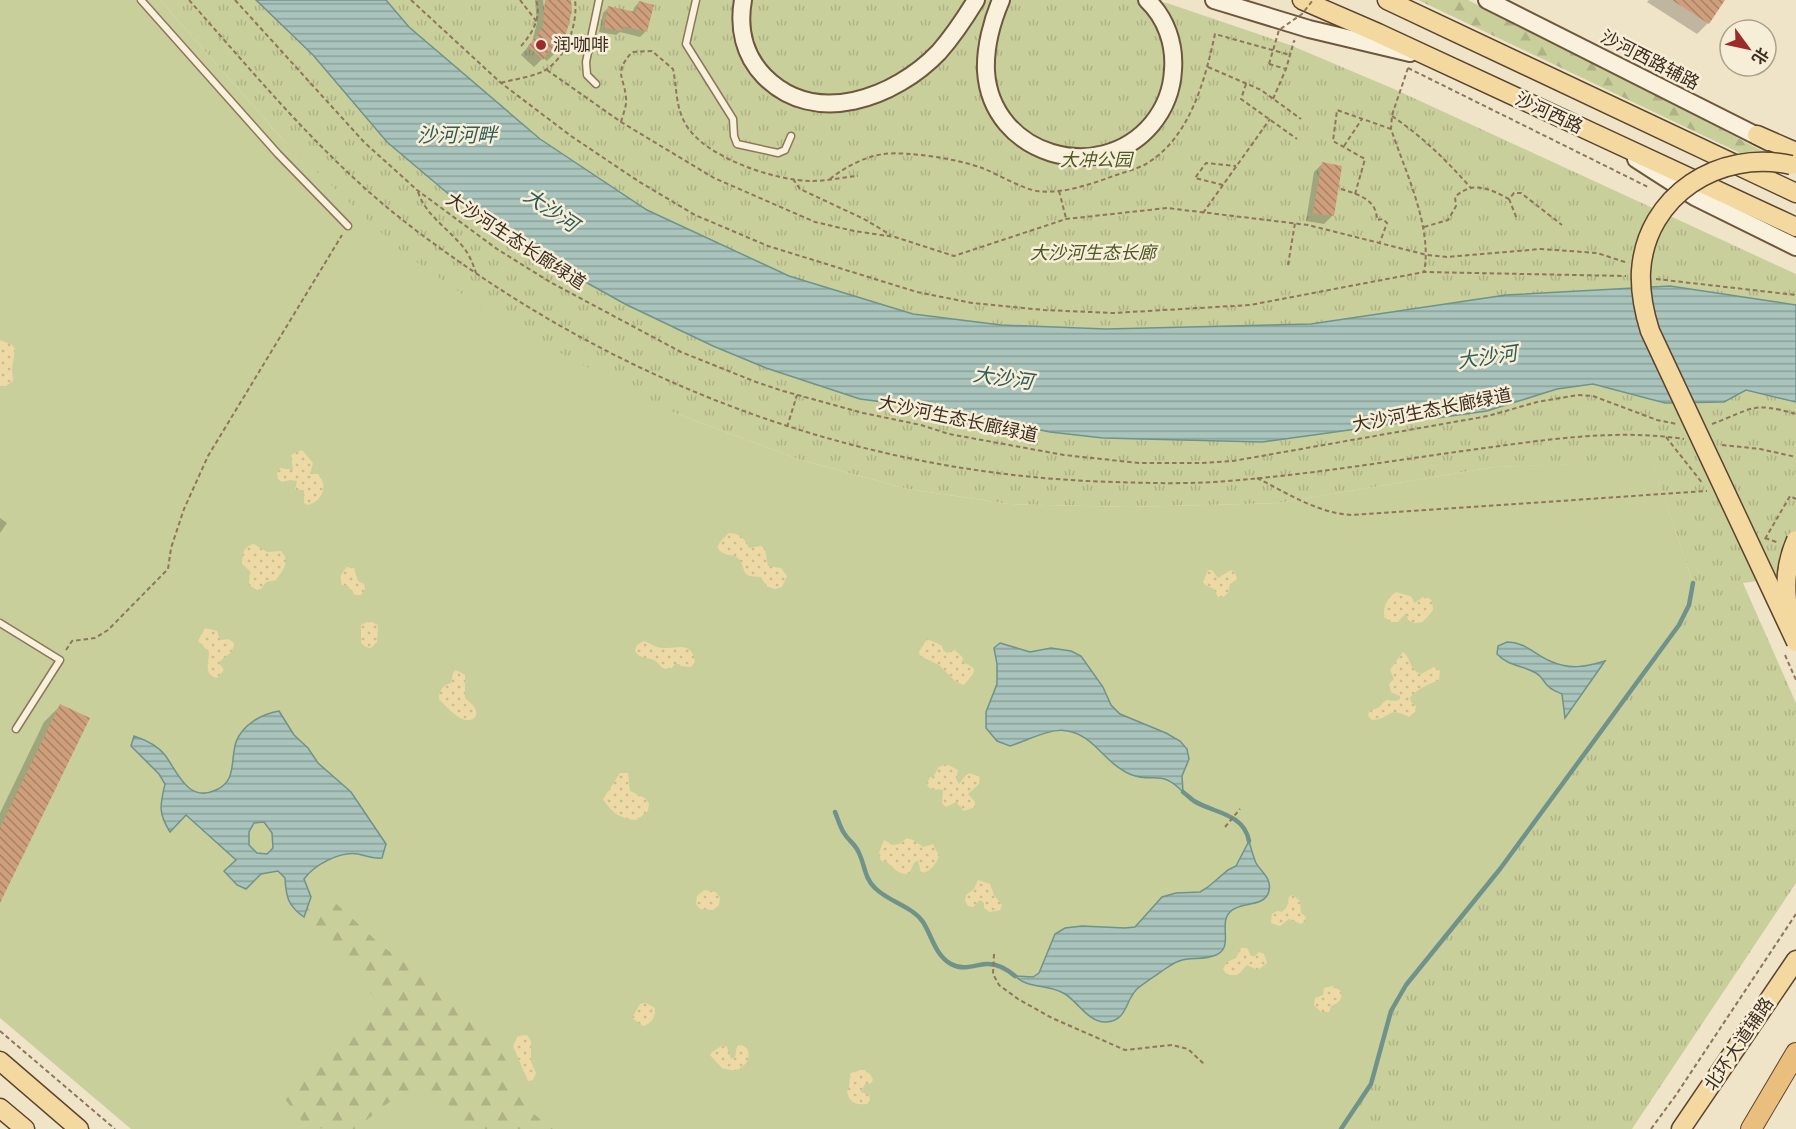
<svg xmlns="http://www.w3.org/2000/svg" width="1796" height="1129" font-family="Merriweather,'Noto Sans SC',serif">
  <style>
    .grass { fill: #c9cf9b }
    .forest { fill: url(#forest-firs) }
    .sand { fill: url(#sand-dots) }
    .park { fill: url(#park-tufts) }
    .water { fill: url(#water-rules); stroke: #6f938a; stroke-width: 1.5; fill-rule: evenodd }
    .shadow { fill: #0003 }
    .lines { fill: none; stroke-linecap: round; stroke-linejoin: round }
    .stream { stroke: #6f938a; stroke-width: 4.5 }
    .building { fill: url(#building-back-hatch) }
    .service-casing { stroke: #8d765c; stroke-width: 9 }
    .secondary-casing { stroke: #6f573f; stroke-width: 20 }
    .primary-casing { stroke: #5b4430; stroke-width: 21 }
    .trunk-casing { stroke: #5b4430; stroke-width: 22 }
    .path { stroke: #8d765c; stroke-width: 2; stroke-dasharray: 4.5 3; stroke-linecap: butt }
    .service { stroke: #faf1dc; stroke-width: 6 }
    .secondary { stroke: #faf1dc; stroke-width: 16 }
    .primary { stroke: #f3d9a0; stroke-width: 18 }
    .trunk { stroke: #eabe7c; stroke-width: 20 }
    .primary-bridge-casing { stroke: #5b4430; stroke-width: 21; stroke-linecap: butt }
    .path-bridge { stroke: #8d765c; stroke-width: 2; stroke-dasharray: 4.5 3; stroke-linecap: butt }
    .primary-bridge { stroke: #f3d9a0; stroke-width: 18 }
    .poi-dot { fill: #9e2a2b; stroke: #f7eed8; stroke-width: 2 }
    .labels { text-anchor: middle; stroke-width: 5; stroke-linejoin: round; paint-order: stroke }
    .poi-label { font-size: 18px; fill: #3d2e20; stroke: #f7eed8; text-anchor: start }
    .street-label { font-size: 18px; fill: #3d2e20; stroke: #f7eed8 }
    .park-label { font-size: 18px; font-style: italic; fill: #4d5a26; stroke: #f7eed8 }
    .water-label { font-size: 20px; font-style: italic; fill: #2f5d5a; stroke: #f7eed8 }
  </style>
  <defs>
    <pattern id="forest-firs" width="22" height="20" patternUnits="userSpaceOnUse" patternTransform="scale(1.5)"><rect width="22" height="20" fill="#c9cf9b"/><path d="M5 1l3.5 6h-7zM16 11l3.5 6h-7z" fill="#aeb285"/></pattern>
    <pattern id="sand-dots" width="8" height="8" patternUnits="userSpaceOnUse" patternTransform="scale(1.5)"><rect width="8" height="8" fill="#ecd9a5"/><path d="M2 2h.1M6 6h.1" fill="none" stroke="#cbbb8e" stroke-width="1.8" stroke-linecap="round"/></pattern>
    <pattern id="park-tufts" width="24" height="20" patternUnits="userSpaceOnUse" patternTransform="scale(1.5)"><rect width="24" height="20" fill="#c9cf9b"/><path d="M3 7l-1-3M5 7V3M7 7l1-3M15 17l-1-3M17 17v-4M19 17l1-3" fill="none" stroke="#aeb285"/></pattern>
    <pattern id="water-rules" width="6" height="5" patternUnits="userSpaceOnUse" patternTransform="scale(1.5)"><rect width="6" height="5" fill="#a9c4bc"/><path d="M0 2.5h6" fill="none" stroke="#8ba098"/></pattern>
    <pattern id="building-back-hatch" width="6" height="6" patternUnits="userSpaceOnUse" patternTransform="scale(1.5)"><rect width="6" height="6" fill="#cf9f7d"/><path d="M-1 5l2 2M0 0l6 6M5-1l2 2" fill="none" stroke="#a98266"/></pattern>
  </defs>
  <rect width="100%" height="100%" fill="#f0e4c8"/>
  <!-- grass -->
  <polygon class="grass" points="0,0 160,0 285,142 672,412 801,460 908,489 1010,504 1129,507 1278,503 1494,467 1652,461 1693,583 1689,605 1679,625 1500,869 1406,985 1391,1011 1371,1084 1341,1129 131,1129 0,1018"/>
  <!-- forest -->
  <g class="forest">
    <polygon points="1418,0 1468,0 1681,108 1764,152 1740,153"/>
    <path d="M311 897H329L382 946 481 1019 510 1067 530 1111 553 1129H472L438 1094 392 1100 355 1129 307 1128 282 1095 379 1004C356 971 334 944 304 917Z"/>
  </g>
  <!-- sand -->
  <g class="sand">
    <polygon points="0,340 12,345 15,349 12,369 13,381 6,386 0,386"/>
    <path d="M302 450 313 463 310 474H318C329 486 322 502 307 505L304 503V490H295L297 481 290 480 282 482 278 479 277 473 280 468 293 470 291 455Z"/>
    <path d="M729 533C741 534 744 538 749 548L761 546 765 549 768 566 781 568 787 576 782 587 775 589 766 586 761 577 749 576 745 573C737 545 731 563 717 548L720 542Z"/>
    <path d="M254 544 267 552 281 551C291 562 283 570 276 580L266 582 261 589 257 590 249 585 250 571 242 564C243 553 243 547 254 544Z"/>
    <path d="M347 567 354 568 358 581 364 584 365 589 361 595H355L348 586 342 585C339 577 341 573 347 567Z"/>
    <polygon points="1208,570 1212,570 1218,578 1231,570 1235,573 1237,579 1230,584 1228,593 1223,597 1218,597 1214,589 1205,585 1203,582"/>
    <path d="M1396 592 1413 597V601L1415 603 1423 597 1428 598 1432 601 1433 610 1423 622 1414 623 1408 620 1406 613 1398 622H1391L1384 617C1383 606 1387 598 1396 592Z"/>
    <polygon points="369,621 378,625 377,642 371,648 366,647 361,643 361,625"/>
    <path d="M205 628 217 631 220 640 229 639 234 643C233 656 224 655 219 663L224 670 217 678C203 674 209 663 209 652L198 641Z"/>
    <polygon points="927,639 941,645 944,651 947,653 955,650 963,658 962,662 969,665 974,669 973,674 964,685 956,682 939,665 920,656 919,652"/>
    <path d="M644 641C650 643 656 648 663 648 676 649 692 640 695 662L691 667 681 666 679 664H675L672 668C660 671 662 665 654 660 649 658 643 658 638 655L635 651 637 645Z"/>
    <path d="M1403 652C1412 659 1409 670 1421 674L1434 667 1440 671 1439 680C1427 685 1421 687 1410 697L1411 702 1416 706 1415 712 1409 717C1386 705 1391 720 1372 720L1368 716 1369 711 1378 708 1386 700 1396 701 1400 699V696L1391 692 1389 684 1394 679 1390 670Z"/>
    <path d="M456 670 465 675V698C471 704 478 707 476 716 465 729 448 708 439 699 439 690 443 685 451 683L453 673Z"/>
    <path d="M944 765H948L958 770 956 779 959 784 966 775 970 773 980 777 979 784 968 794 975 802V807L964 811 956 802 946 807 942 803 943 790C934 788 932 793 927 784L930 777H933L939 767Z"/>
    <path d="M620 773H628L630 791 645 798 649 803 648 811 637 820C620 819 612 813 603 799Z"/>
    <path d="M907 838 913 840 923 847 933 844 939 856C935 865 931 872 921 873L918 860 914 863 909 874C899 875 893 868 886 861H881L879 853 884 840 893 845 899 844Z"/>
    <polygon points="978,880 990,884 994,895 1002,905 1000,910 990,912 984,908 984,903 980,900 973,907 968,906 965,901 966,895 974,889"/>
    <polygon points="704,890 716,892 720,898 719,905 713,910 700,909 696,904 697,896"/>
    <polygon points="1293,895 1300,901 1301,913 1306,917 1305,921 1301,924 1289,919 1280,926 1271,923 1272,914 1277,911 1282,912 1287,907 1289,897"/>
    <polygon points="1241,948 1247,948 1251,956 1255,956 1259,952 1264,954 1267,963 1258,970 1247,965 1238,975 1227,975 1223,969 1227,962 1236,958"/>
    <path d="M1333 986 1341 991C1343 1000 1338 1003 1331 1006L1329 1012H1321L1314 1005 1315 998 1323 995 1324 988Z"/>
    <path d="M646 1003 655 1008C655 1017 653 1023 643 1026L632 1018 640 1004Z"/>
    <polygon points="527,1035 531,1041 531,1062 536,1073 533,1080 528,1081 513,1046 518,1036"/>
    <path d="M723 1045 727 1047 731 1059 735 1057 737 1046 741 1045 747 1048C752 1060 745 1066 735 1071L722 1068 710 1055 712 1052Z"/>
    <path d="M860 1070H865L871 1075 873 1080 870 1084H865L861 1092 869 1095 870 1100 867 1104C856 1105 850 1103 847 1092 851 1086 848 1080 851 1073Z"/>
  </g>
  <!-- park -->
  <polygon class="park" points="160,0 1150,0 1167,3 1290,45 1394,89 1796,274 1796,576 1743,583 1796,703 1796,883 1632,1129 1341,1129 1371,1084 1391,1011 1406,985 1500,869 1679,625 1689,606 1693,583 1652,462 1494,467 1278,503 1129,507 1010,504 908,489 801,460 672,412 502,322 401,251 285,142"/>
  <!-- water -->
  <g class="water">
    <polygon points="256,0 386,0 409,27 540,139 647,210 789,276 913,314 1001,325 1106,329 1311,324 1506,295 1670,286 1796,305 1796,402 1746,390 1724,402 1665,403 1593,384 1557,389 1487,411 1262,442 1103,438 1050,432 945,410 860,399 766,368 713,346 625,304 537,255 452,197 387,142 313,55"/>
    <path d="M1507 642C1525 642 1534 654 1550 661 1570 670 1585 667 1605 661L1565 718 1562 694C1558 692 1552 690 1549 687 1543 682 1543 677 1536 673 1522 665 1508 666 1497 654L1498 646Z"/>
    <path d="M1000 643 1030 652 1051 648 1071 651 1081 656 1103 687 1111 705 1120 714 1166 733 1180 741 1187 749 1189 759 1182 776 1183 792C1161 769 1155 783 1132 775 1119 770 1109 760 1099 750 1067 716 1046 734 1010 746L997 741 986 728V712L997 684V664L994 648Z"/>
    <path d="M279 711 294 735 308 748 318 763 351 792 386 844 382 858C372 859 367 856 358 854 340 851 314 865 304 879L311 897 304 917C288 906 286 897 285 878L278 871 261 874 246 889 237 885 224 871 236 860 186 815 170 832C158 813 160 805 165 784L159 774 131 746 134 736C146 740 157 745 165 755 178 773 188 803 216 790 237 781 230 761 236 742 243 724 262 714 279 711ZM264 822 272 833 273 848 267 854 257 853 249 845V832L254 823Z"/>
    <path d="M1249 841C1251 848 1253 856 1256 863 1261 872 1272 878 1269 891 1265 908 1241 901 1231 911 1217 923 1235 947 1216 955 1199 962 1185 954 1168 967 1158 974 1148 980 1138 988 1125 999 1128 1021 1106 1022 1089 1023 1078 1002 1065 994 1048 983 1029 990 1015 976L1033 977 1039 973 1055 934 1065 928 1082 926 1125 928 1135 927 1162 897 1176 893 1200 892 1208 887 1228 870 1236 866Z"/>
  </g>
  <!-- shadow -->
  <g class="shadow">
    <polygon points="535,0 543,0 544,8 546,0 569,0 555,53 547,61 543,58 534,67 521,55 532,42 537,23"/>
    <polygon points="1649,0 1716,0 1708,23 1697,34 1647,2"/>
    <polygon points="639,2 645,32 640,37 620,32 616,35 599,32 603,13 608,8 633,12 634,8"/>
    <polygon points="1322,164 1332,216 1324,224 1306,221 1314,172"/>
    <polygon points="0,518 7,523 0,533"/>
    <polygon points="60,706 0,900 0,813 44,722"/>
  </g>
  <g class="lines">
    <!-- stream -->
    <g class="stream">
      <path d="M1183 792C1187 795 1190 798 1194 801 1213 813 1244 813 1249 841"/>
      <path d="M835 812C838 819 840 827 844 833 848 840 855 844 858 851 865 864 864 878 875 888 889 902 912 906 923 922 932 936 935 955 951 964 963 971 974 965 986 964 997 963 1008 970 1015 976"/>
      <polyline points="1341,1129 1371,1084 1391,1011 1406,985 1500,869 1679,625 1689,605 1693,583"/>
    </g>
  </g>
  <!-- building -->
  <g class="building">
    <polygon points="545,0 571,0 572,11 565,38 559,48 556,54 550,50 543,60 528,46 540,32 543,25"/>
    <polygon points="1672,0 1725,0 1709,24"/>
    <polygon points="639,1 654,5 647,32 623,26 622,31 604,28 608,6 636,12"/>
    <polygon points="1322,162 1342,166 1334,216 1313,213"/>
    <polygon points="60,704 90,718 0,903 0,828"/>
  </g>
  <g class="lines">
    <defs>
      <g id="service">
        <polyline points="141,0 278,154 348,226"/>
        <polyline points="696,0 686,44 733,119 734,136 737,144 778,153 785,150 791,136"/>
        <polyline points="596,84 587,75 586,62 599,0"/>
        <polyline points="0,623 60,660 16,729"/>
      </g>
      <g id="secondary">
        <path d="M743 0C738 28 744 55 764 76 815 128 895 98 939 52 953 36 965 18 976 0"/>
        <path d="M1001 0C992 21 985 48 986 71 991 155 1099 187 1152 124 1165 108 1172 90 1173 70 1175 44 1166 18 1147 0"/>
        <polyline points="1214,0 1309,29 1410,53"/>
        <polyline points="1487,0 1769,142"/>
        <polyline points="1636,159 1695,197 1796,247"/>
      </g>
      <g id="primary">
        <polyline points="1302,0 1378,33 1796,227"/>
        <polyline points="1387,0 1796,193"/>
        <polyline points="1757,135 1796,152"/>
        <polyline points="0,1061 79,1129"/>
        <polyline points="0,1108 25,1129"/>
        <polyline points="1681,1129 1796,960"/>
      </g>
      <polyline id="trunk" points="1751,1129 1796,1053"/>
    </defs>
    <!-- service casing -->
    <use href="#service" class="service-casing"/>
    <!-- secondary casing -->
    <use href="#secondary" class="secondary-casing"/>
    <!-- primary casing -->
    <use href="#primary" class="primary-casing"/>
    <!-- trunk casing -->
    <use href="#trunk" class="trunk-casing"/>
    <!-- path -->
    <g class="path">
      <path d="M189 0C251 70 312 144 383 204 415 231 449 255 483 278 671 404 888 476 1114 482 1147 483 1180 484 1214 482 1304 476 1395 460 1485 448 1550 439 1619 429 1684 439"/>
      <polyline points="235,0 364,142 417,190 497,249 550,282 681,352 756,382 783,391 863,413 921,425 949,434 1064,455 1139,463 1202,463 1233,461 1488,416 1537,402 1578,395 1593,396 1657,420 1677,424"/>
      <polyline points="411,0 501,83 571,136 638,181 695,215 768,246 917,292 972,303 1044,310 1113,313 1250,305 1424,272 1626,276"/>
      <polyline points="520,0 537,22"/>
      <path d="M521 46C532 34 542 17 536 0"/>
      <polyline points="1269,64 1286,69"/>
      <polyline points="1208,67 1261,90 1301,119"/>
      <polyline points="1408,68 1648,187"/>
      <path d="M1408 68 1392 115 1391 129C1405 171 1433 228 1424 272"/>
      <polyline points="547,70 621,122 714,178 815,222 854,231 895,237 954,256 1066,219 1167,208 1308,225 1427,255 1447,257 1541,249 1597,253 1628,263"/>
      <path d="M501 83C514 79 538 76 547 69 567 56 578 22 575 0"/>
      <polyline points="1246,84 1241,99 1297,139"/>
      <polyline points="1273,99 1286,69 1294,41 1295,42"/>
      <path d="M1392 116C1424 138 1445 159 1471 188"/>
      <path d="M621 122C623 114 627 106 626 98 624 75 613 74 632 52L652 51 673 69C677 87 675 105 685 123 703 157 775 181 812 181 827 181 843 177 858 176"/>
      <polyline points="1344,146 1362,119"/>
      <polyline points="793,179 800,189 864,219 891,235"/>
      <path d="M830 179C845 167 864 157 883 154 908 151 958 159 982 168 998 174 1020 188 1037 191 1061 194 1085 186 1108 178 1120 173 1135 170 1146 164 1190 138 1205 80 1215 34L1290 55"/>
      <polyline points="1223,185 1195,178 1206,163 1236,166"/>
      <path d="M1341 189C1357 194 1377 199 1377 220L1383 219 1387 223 1380 242"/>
      <polyline points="1059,191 1066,218"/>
      <path d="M418 192C426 216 448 228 464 248 470 256 473 264 476 273"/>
      <polyline points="1355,194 1365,159 1333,141 1337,110 1391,129"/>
      <polyline points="1509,199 1517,219"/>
      <polyline points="1203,213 1270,119"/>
      <path d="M1424 227 1448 220 1456 206 1455 197C1473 180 1490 189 1509 199L1514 193H1521L1562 225"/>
      <polyline points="1288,265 1295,223"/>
      <polyline points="1656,279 1796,295"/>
      <path d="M1712 424C1753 409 1751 401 1796 414"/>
      <polyline points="787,427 797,395"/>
      <polyline points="1666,437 1703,484"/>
      <polyline points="1722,445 1760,449 1796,457"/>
      <path d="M1257 478C1287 493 1317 513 1352 515L1707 491"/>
      <polyline points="1765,538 1779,543"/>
      <polyline points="1765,539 1790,496 1796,499"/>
      <polyline points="66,650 72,641 95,638 108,630 168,569 171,548 184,509 208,456 342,235"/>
      <polyline points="1785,655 1796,680"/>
      <polyline points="1225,827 1240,809"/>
      <polyline points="994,954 993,974 999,985 1018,999 1052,1018 1125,1050 1172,1045 1188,1049 1205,1065"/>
      <polyline points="0,1031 115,1129"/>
      <polyline points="1651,1129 1676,1095 1796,914"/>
    </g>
    <!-- service -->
    <use href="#service" class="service"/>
    <!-- secondary -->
    <use href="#secondary" class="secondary"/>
    <!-- primary -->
    <use href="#primary" class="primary"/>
    <!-- trunk -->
    <use href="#trunk" class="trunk"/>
    <defs>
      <g id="primary-bridge">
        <path d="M1791 165C1720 149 1646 195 1641 271 1640 291 1644 312 1650 331L1796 642"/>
        <path d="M1790 618C1784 592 1785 565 1796 540"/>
      </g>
    </defs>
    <!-- primary-bridge casing -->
    <use href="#primary-bridge" class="primary-bridge-casing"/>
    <!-- path-bridge -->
    <polyline class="path-bridge" points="1269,64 1279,30 1302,14 1313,0"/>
    <!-- primary-bridge -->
    <use href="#primary-bridge" class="primary-bridge"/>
  </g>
  <!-- markers -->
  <circle class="poi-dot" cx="541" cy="45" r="6"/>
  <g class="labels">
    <!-- poi labels -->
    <g class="poi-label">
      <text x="553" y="51">润·咖啡</text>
    </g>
    <!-- street labels -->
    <g class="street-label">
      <text transform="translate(1650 60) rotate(27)" y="6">沙河西路辅路</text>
      <text transform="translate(1549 113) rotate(25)" y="6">沙河西路</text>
      <text transform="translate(516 241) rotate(33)" y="6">大沙河生态长廊绿道</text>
      <text transform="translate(1432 410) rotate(-11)" y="6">大沙河生态长廊绿道</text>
      <text transform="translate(958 419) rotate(12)" y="6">大沙河生态长廊绿道</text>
      <text transform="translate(1739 1044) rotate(-56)" y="6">北环大道辅路</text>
    </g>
    <!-- park labels -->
    <g class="park-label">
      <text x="1096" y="166">大冲公园</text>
      <text x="1093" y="259">大沙河生态长廊</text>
    </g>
    <!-- water labels -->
    <g class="water-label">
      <text x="457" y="142">沙河河畔</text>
      <text transform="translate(551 210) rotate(34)" y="7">大沙河</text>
      <text transform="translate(1487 357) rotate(-8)" y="7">大沙河</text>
      <text transform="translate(1003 378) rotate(8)" y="7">大沙河</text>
    </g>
  </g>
  <!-- north arrow -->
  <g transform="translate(1748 48) rotate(123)"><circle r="28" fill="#f7eed8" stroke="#ada18e" stroke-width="1.5"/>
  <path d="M0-4.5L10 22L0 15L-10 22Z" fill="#9e2a2b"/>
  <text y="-9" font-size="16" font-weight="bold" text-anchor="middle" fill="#3d2e20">北</text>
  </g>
</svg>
